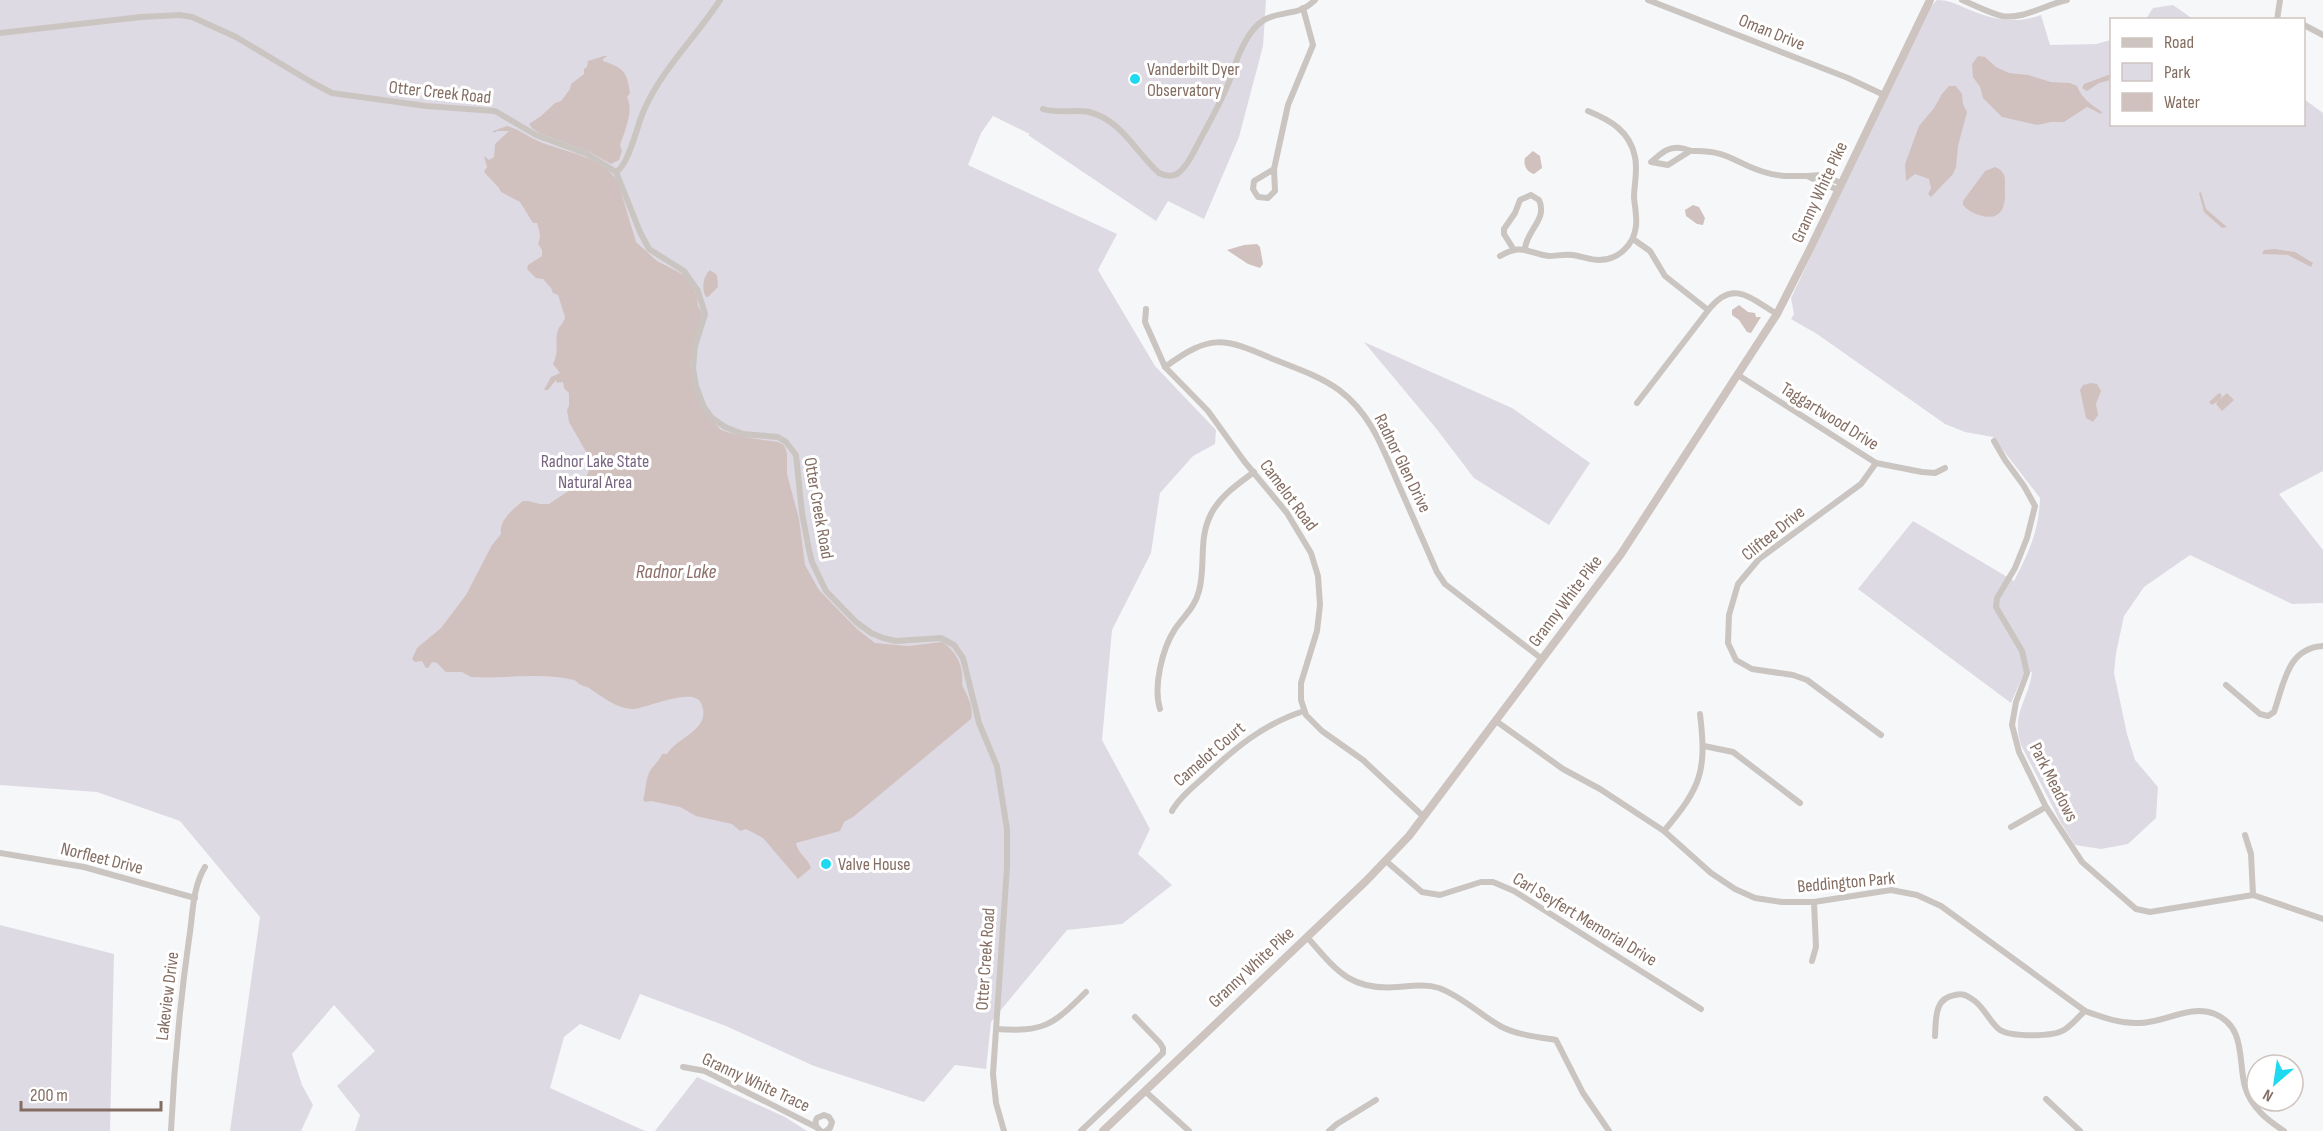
<svg xmlns="http://www.w3.org/2000/svg" width="2323" height="1131" font-family="'Sofia Sans Condensed',sans-serif">
  <style>
    .green { fill: #dedae4 }
    .water { fill: #d0c1be }
    .lines { fill: none; stroke-linecap: round; stroke-linejoin: round }
    .minor { stroke: #cbc5c2; stroke-width: 6 }
    .major { stroke: #cdc3bf; stroke-width: 8 }
    .poi-dot { fill: #1fd9f1; stroke: #fff; stroke-width: 2 }
    .labels { text-anchor: middle; stroke-width: 6; stroke-linejoin: round; paint-order: stroke }
    .street-label { font-size: 18px; fill: #846d62; stroke: #fff }
    .poi-label { font-size: 18px; fill: #846d62; stroke: #fff; text-anchor: start }
    .park-label { font-size: 18px; fill: #786580; stroke: #fff }
    .water-label { font-size: 20px; font-style: italic; fill: #8c6d67; stroke: #fff }
  </style>
  <rect width="100%" height="100%" fill="#f6f7f9"/>
  <!-- green -->
  <g class="green">
    <polygon points="0,0 1266,0 1263,46 1239,137 1204,219 1168,201 1156,221 1028,135 1030,134 993,116 981,133 968,165 1117,234 1098,270 1155,366 1216,430 1215,444 1193,456 1160,493 1151,553 1112,630 1102,740 1150,829 1138,854 1172,885 1122,924 1067,930 991,1022 986,1069 955,1065 924,1102 814,1066 726,1026 640,994 620,1040 580,1024 564,1037 550,1088 645,1131 355,1131 360,1115 337,1086 375,1051 334,1005 292,1054 302,1085 313,1105 301,1131 230,1131 260,917 180,821 97,792 0,785"/>
    <path d="M1937 0C1947 0 1954 3 1963 7 1990 19 2013 25 2041 15L2050 45 2096 44 2111 40 2112 124H2304V99L2323 113V471L2279 494 2323 550V603L2292 604 2190 555 2144 587 2124 616 2116 653 2114 673 2127 734 2135 760 2158 787 2156 818 2128 844 2101 849 2075 845 2061 823 2021 745C2011 713 2028 702 2032 672L2024 673 2011 703 1858 589 1913 521 2014 581C2029 552 2039 531 2040 498L1993 437 1965 432 1945 424 1817 334 1791 319 1794 314 1791 298 1929 8Z"/>
    <polygon points="2173,5 2193,19 2146,19 2153,8"/>
    <polygon points="1364,342 1512,408 1590,463 1549,525 1474,478 1435,427"/>
    <polygon points="0,925 114,954 110,1131 0,1131"/>
    <polygon points="697,1077 785,1117 807,1131 655,1131"/>
  </g>
  <!-- water -->
  <g class="water">
    <path d="M604 56H607L603 59V61C624 68 627 72 630 93L627 97C634 110 625 131 620 145L622 151 619 160 611 164 590 152 539 133 532 128 529 124 541 116 555 103 561 101 570 89 571 84 584 74V69L587 67 588 61Z"/>
    <path d="M1978 56 1985 57 1996 67 2009 73 2028 75 2051 82 2070 83 2077 86C2082 99 2091 104 2102 112L2101 114 2087 107 2064 122H2051L2037 125 2002 117 1983 98 1980 87 1973 77 1972 64Z"/>
    <polygon points="2111,74 2111,80 2099,83 2087,91 2082,88 2084,84"/>
    <polygon points="1949,86 1956,86 1962,94 1963,104 1967,112 1958,146 1956,167 1953,174 1931,197 1928,194 1931,188 1929,179 1915,174 1906,181 1905,164 1919,126 1934,108 1942,94"/>
    <path d="M507 126C518 129 529 137 540 142 566 152 603 157 618 182L636 242 657 261 686 276 697 296 698 306 702 313 690 364 702 409 721 430 744 437 778 442 784 445 787 453V474L799 519 805 565 819 590 857 629 875 643 908 646 942 642C958 652 964 668 962 685 967 695 974 707 971 719L853 817 844 822 840 831 796 843C797 853 809 859 811 868L798 879 763 838 746 829 740 831 732 824 696 816 680 807 651 801 645 802 643 800C646 791 645 782 649 773 652 766 659 762 662 754H667C677 737 713 729 701 703 693 686 645 709 632 709 615 708 603 697 589 688 587 686 584 687 581 685 578 684 577 681 574 680 539 672 506 679 471 677L462 672H446L437 663 432 662 428 668H426L422 661 415 662 412 659 417 648 441 628 466 595 492 545 501 534C499 520 513 509 523 501H528L540 504H549L585 480 590 468 589 457 569 422 567 410 569 406V393L564 388 563 382 557 383 556 380 548 390H544L551 377 560 373 553 364C560 350 554 342 558 330 560 325 564 323 565 317L558 295 553 293 551 288 543 279 536 278 527 269 528 265 542 256V250L538 244C542 235 539 231 537 223H533L520 202 501 192 499 188 484 172 487 167 484 156 489 160 494 157 495 144 509 131H497L494 133 493 131Z"/>
    <path d="M1533 151 1540 156 1542 168 1534 174C1527 172 1523 165 1525 158Z"/>
    <path d="M1995 167C2009 172 2004 184 2005 194 2005 212 1998 221 1979 215 1972 213 1968 210 1963 205V201L1985 171Z"/>
    <polygon points="2201,192 2206,209 2227,227 2222,228 2204,212 2199,193"/>
    <polygon points="1693,205 1699,207 1705,218 1703,225 1697,224 1686,216 1685,210"/>
    <polygon points="1244,245 1257,244 1260,247 1263,264 1260,268 1248,264 1227,250"/>
    <polygon points="2275,249 2295,252 2313,263 2311,267 2288,255 2262,254 2264,250"/>
    <path d="M710 270 717 275 718 287 708 297H706C701 289 703 276 710 270Z"/>
    <polygon points="1739,305 1748,312 1755,313 1756,317 1761,317 1751,333 1747,332 1739,320 1732,315 1732,310"/>
    <polygon points="2091,383 2097,384 2101,391 2096,404 2098,415 2093,422 2086,418 2080,390 2083,385"/>
    <polygon points="2219,393 2222,395 2220,399 2227,393 2234,400 2222,411 2216,404 2218,401 2212,405 2209,402"/>
  </g>
  <g class="lines">
    <!-- minor -->
    <g class="minor">
      <polyline points="1648,0 1848,78 1884,95"/>
      <path d="M1962 0C1974 5 1989 13 2002 16 2022 20 2047 4 2067 0"/>
      <polyline points="2277,20 2280,0"/>
      <polyline points="2304,25 2323,35"/>
      <polyline points="0,33 141,17 180,15 192,17 236,37 313,83 332,93 426,106 495,111 536,135 587,154 616,172 640,232 649,249 684,271 698,291 705,314 695,346 693,368 696,386 704,407 712,418 725,427 743,434 778,437 786,442 796,455 802,513 809,550 812,562 826,591 856,622 871,633 883,638 896,641 941,638 954,645 963,658 979,723 997,766 1007,829 1007,867 993,1074 996,1103 1004,1131"/>
      <path d="M1043 109C1057 114 1074 109 1089 112 1122 120 1136 153 1159 173 1165 176 1171 177 1177 174 1188 166 1194 151 1200 140 1210 121 1221 102 1229 82 1234 69 1237 56 1244 44 1266 0 1292 24 1315 0"/>
      <path d="M1690 151 1668 165 1651 162C1660 155 1667 146 1680 148 1685 148 1688 151 1693 151 1729 150 1734 163 1764 172 1779 177 1792 176 1807 176"/>
      <polyline points="1274,169 1254,181 1253,189 1258,197 1268,198 1275,191 1274,169 1288,105 1313,45 1303,8"/>
      <path d="M616 172C629 165 637 125 644 110 662 69 696 37 720 0"/>
      <polyline points="1838,190 1807,176 1821,175 1841,183"/>
      <polyline points="1633,239 1650,251 1665,276 1708,310"/>
      <path d="M1514 250 1504 234V229L1515 213 1520 200 1531 195 1539 200C1548 219 1526 231 1525 249"/>
      <path d="M1500 256C1522 243 1528 253 1549 256 1556 256 1564 254 1572 255 1581 256 1590 260 1599 260 1618 260 1634 245 1636 226 1637 217 1635 207 1634 198 1634 185 1638 170 1635 157 1630 131 1610 120 1588 111"/>
      <polyline points="1146,309 1145,322 1165,367 1208,411 1244,461 1287,513 1311,553 1318,576 1320,605 1317,631 1301,683 1301,700 1306,715 1322,731 1363,760 1424,817"/>
      <path d="M1165 367C1210 334 1223 337 1273 359 1295 368 1320 376 1339 390 1370 413 1382 446 1397 481 1410 511 1424 542 1437 572L1445 584 1542 659"/>
      <polyline points="1738,375 1876,463 1922,472 1935,473 1945,468"/>
      <path d="M1637 403 1710 308C1734 279 1751 299 1777 314"/>
      <polyline points="1994,441 2005,460 2024,486 2035,506 2027,538 2015,568 1997,598 1996,607 2022,651 2027,673 2016,702 2012,725 2019,752 2046,807 2082,862 2136,909 2150,912 2253,895 2323,919"/>
      <polyline points="1876,463 1861,484 1759,559 1738,584 1729,615 1728,643 1736,660 1752,669 1793,675 1807,680 1881,735"/>
      <path d="M2226 685 2260 714 2268 716 2274 712C2284 684 2287 648 2323 646"/>
      <path d="M1160 709C1153 687 1162 649 1175 629 1184 616 1195 607 1199 591 1206 565 1198 539 1211 514 1220 496 1238 484 1254 472"/>
      <path d="M1496 721 1563 769 1600 789 1664 831 1711 873 1735 889 1755 898 1782 902H1814L1891 890 1917 895 1941 906 2085 1011C2102 1017 2120 1024 2139 1023 2164 1023 2190 1004 2215 1014 2246 1027 2238 1061 2245 1087 2251 1107 2267 1120 2284 1131"/>
      <polyline points="1704,746 1733,752 1800,803"/>
      <path d="M1172 811C1179 798 1193 787 1204 777 1234 749 1263 724 1304 711"/>
      <polyline points="2011,827 2046,807"/>
      <path d="M1664 831C1701 787 1707 772 1700 714"/>
      <polyline points="2245,835 2251,854 2253,895"/>
      <polyline points="0,853 84,867 195,898"/>
      <polyline points="1386,861 1422,892 1440,895 1481,882 1493,882 1514,891 1701,1009"/>
      <path d="M1307 937C1336 970 1350 991 1398 987 1412 986 1426 984 1439 988 1463 997 1480 1015 1502 1027 1518 1035 1538 1037 1556 1040L1583 1093 1609 1131"/>
      <polyline points="1812,961 1816,947 1814,902"/>
      <path d="M996 1029C1044 1032 1052 1026 1086 992"/>
      <path d="M1935 1036C1936 1019 1934 998 1955 995 1962 993 1966 995 1972 999 1984 1006 1989 1022 2000 1030 2011 1037 2053 1037 2064 1030 2072 1025 2078 1017 2085 1011"/>
      <polyline points="683,1067 705,1071 816,1127"/>
      <polyline points="1146,1092 1189,1131"/>
      <polyline points="2046,1099 2080,1131"/>
      <path d="M171 1131C174 1066 180 1003 189 939 193 915 192 888 205 867"/>
      <path d="M821 1131C816 1128 814 1123 817 1118L824 1115 829 1117 832 1122 830 1128 826 1131"/>
      <polyline points="1081,1131 1163,1053 1163,1048 1160,1043 1135,1017"/>
      <polyline points="1329,1131 1337,1124 1376,1100"/>
    </g>
    <!-- major -->
    <polyline class="major" points="1103,1131 1366,881 1409,836 1621,554 1777,314 1809,251 1930,0"/>
  </g>
  <!-- markers -->
  <g class="poi-dot">
    <circle cx="1135" cy="79" r="6"/>
    <circle cx="826" cy="864" r="6"/>
  </g>
  <g class="labels">
    <!-- street labels -->
    <g class="street-label">
      <text transform="translate(1772 32) rotate(22)" y="6">Oman Drive</text>
      <text transform="translate(440 92) rotate(6)" y="6">Otter Creek Road</text>
      <text transform="translate(1819 192) rotate(-65)" y="6">Granny White Pike</text>
      <text transform="translate(1830 416) rotate(32)" y="6">Taggartwood Drive</text>
      <text transform="translate(1403 463) rotate(64)" y="6">Radnor Glen Drive</text>
      <text transform="translate(1289 495) rotate(53)" y="6">Camelot Road</text>
      <text transform="translate(819 508) rotate(80)" y="6">Otter Creek Road</text>
      <text transform="translate(1773 533) rotate(-39)" y="6">Cliftee Drive</text>
      <text transform="translate(1565 601) rotate(-53)" y="6">Granny White Pike</text>
      <text transform="translate(1209 754) rotate(-41)" y="6">Camelot Court</text>
      <text transform="translate(2054 782) rotate(63)" y="6">Park Meadows</text>
      <text transform="translate(102 858) rotate(14)" y="6">Norfleet Drive</text>
      <text transform="translate(1846 882) rotate(-5)" y="6">Beddington Park</text>
      <text transform="translate(1585 919) rotate(31)" y="6">Carl Seyfert Memorial Drive</text>
      <text transform="translate(985 959) rotate(-86)" y="6">Otter Creek Road</text>
      <text transform="translate(1251 967) rotate(-43)" y="6">Granny White Pike</text>
      <text transform="translate(167 996) rotate(-83)" y="6">Lakeview Drive</text>
      <text transform="translate(756 1082) rotate(25)" y="6">Granny White Trace</text>
    </g>
    <!-- poi labels -->
    <g class="poi-label">
      <text x="1147" y="75">Vanderbilt Dyer<tspan x="1147" dy="21">Observatory</tspan></text>
      <text x="838" y="870">Valve House</text>
    </g>
    <!-- park labels -->
    <g class="park-label">
      <text x="595" y="467">Radnor Lake State<tspan x="595" dy="21">Natural Area</tspan></text>
    </g>
    <!-- water labels -->
    <g class="water-label">
      <text x="676" y="578">Radnor Lake</text>
    </g>
  </g>
  <!-- legend -->
  <rect x="2110" y="18" width="195" height="108" fill="#ffffff" stroke="#cec5c0" stroke-width="1.5"/>
  <rect x="2122" y="38" width="30" height="9" fill="#cdc3bf" stroke="#cec5c0" stroke-width="1.5"/>
  <text x="2164" y="48" font-size="18" fill="#846d62">Road</text>
  <rect x="2122" y="63" width="30" height="18" fill="#dedae4" stroke="#cec5c0" stroke-width="1.5"/>
  <text x="2164" y="78" font-size="18" fill="#846d62">Park</text>
  <rect x="2122" y="93" width="30" height="18" fill="#d0c1be" stroke="#cec5c0" stroke-width="1.5"/>
  <text x="2164" y="108" font-size="18" fill="#846d62">Water</text>
  <!-- north arrow -->
  <g transform="translate(2275 1083) rotate(209)"><circle r="28" fill="#ffffff" stroke="#cec5c0" stroke-width="1.5"/>
  <path d="M0-4.5L10 22L0 15L-10 22Z" fill="#1fd9f1"/>
  <text y="-9" font-size="16" font-weight="bold" text-anchor="middle" fill="#846d62">N</text>
  </g>
  <!-- scale -->
  <path d="M21 1101v9h140v-9" fill="none" stroke="#846d62" stroke-width="3"/>
  <text x="30" y="1101" font-size="18" fill="#846d62" stroke="#ffffff" stroke-width="4.5" paint-order="stroke">200 m</text>
</svg>
